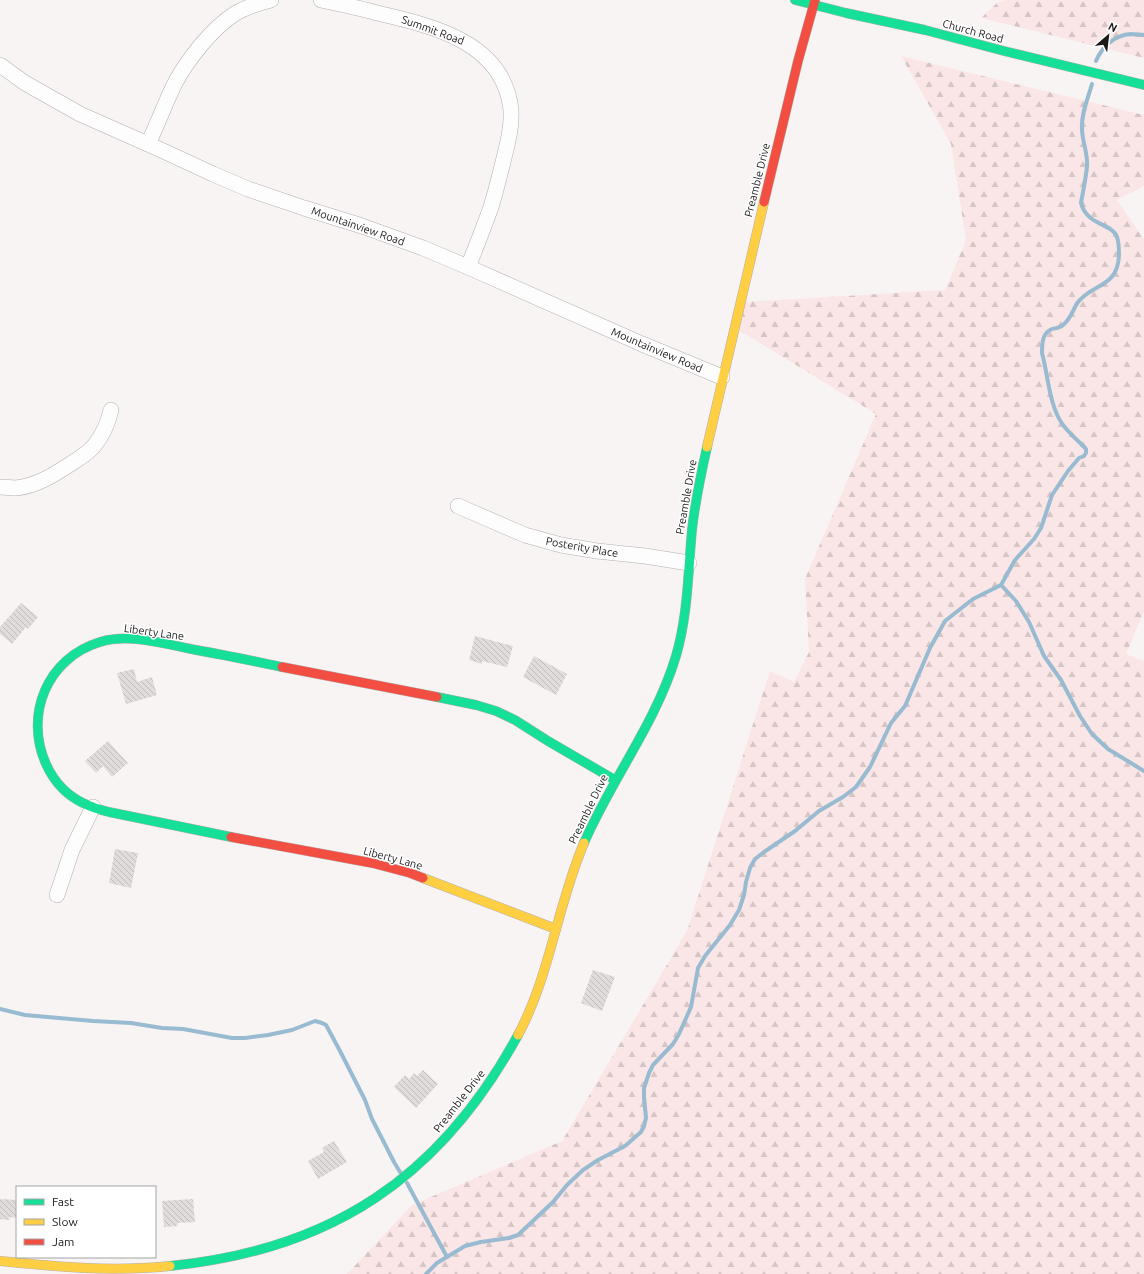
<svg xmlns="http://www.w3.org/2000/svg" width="1144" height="1274" font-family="Ubuntu,sans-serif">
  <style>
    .forest { fill: url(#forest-firs) }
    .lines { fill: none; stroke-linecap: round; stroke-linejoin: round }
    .stream { stroke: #98bbd1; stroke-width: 4 }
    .building { fill: url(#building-back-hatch) }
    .street-casing { stroke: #b3afaf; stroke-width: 16 }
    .fast-casing { stroke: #b3afaf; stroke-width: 10 }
    .slow-casing { stroke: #b3afaf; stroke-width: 10 }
    .jam-casing { stroke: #b3afaf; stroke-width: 10 }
    .street { stroke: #fefdfd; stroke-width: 15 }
    .fast { stroke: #16e098; stroke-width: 9 }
    .slow { stroke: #ffcf43; stroke-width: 9 }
    .jam { stroke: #f24e42; stroke-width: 9 }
    .labels { text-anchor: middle; stroke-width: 3; stroke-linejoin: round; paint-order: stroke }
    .street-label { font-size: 11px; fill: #1c1818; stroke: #fff }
  </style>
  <defs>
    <pattern id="forest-firs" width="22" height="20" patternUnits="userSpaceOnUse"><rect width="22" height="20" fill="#fae6e6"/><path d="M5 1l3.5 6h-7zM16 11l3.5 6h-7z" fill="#d6c5c5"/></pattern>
    <pattern id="building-back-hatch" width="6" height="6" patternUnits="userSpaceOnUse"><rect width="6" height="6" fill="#e0dcdc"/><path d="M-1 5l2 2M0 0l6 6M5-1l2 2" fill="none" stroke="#c0bcbc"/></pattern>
  </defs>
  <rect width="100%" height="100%" fill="#f9f4f4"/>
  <!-- forest -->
  <g class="forest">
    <polygon points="1004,0 1144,0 1144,58 981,18 997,3"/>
    <polygon points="901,56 1144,115 1144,186 1117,200 1144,239 1144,612 1126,654 1144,661 1144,1274 347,1274 412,1205 562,1141 687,931 770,671 794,682 809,652 805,579 876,414 737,329 744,302 945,290 966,240 951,144"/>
  </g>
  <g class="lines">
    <!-- stream -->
    <g class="stream">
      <path d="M1096 61C1102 47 1114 35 1131 34 1135 34 1140 35 1144 35"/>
      <polyline points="1001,585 1016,601 1029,622 1044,656 1061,680 1080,716 1092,734 1108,749 1144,771"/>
      <polyline points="0,1009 25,1015 93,1021 131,1023 162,1028 183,1029 232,1038 245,1038 268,1035 292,1030 315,1021 322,1023 326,1025 340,1051 365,1100 372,1119 394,1162 400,1172"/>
      <polyline points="407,1183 447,1257"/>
      <path d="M426 1274 437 1263 465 1246 481 1242 509 1238 518 1235 553 1202 567 1185 583 1170 598 1160 625 1146 641 1132 644 1126 646 1118 644 1097V1088L649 1073 653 1065 673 1044 679 1034 691 1007 698 968 705 956 730 925 739 910 744 895 746 882 750 868 755 859 764 852 795 831 819 811 843 797 856 787 870 767 891 723 905 706 930 648 945 621 973 599 1001 585 1015 560 1034 539 1041 528 1052 495 1068 471 1079 458 1084 456 1086 453V449C1078 440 1067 432 1061 422 1049 403 1048 375 1042 353 1042 344 1042 333 1052 329 1056 328 1060 328 1063 325 1071 319 1073 309 1078 302 1093 283 1117 288 1119 256 1119 251 1119 242 1117 237 1112 223 1087 226 1081 203 1083 191 1086 178 1087 166 1088 153 1082 141 1082 129 1081 114 1088 98 1092 84"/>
    </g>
  </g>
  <!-- building -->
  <g class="building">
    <polygon points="21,603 38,617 28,629 26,627 12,644 0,634 0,627"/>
    <polygon points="475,636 513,646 507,667 482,661 482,664 469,660"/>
    <polygon points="534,656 567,674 556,695 523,677"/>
    <polygon points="134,669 137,682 152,677 157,695 126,704 117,673"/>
    <polygon points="108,741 128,763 112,777 103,766 96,773 85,761"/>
    <polygon points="115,849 138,853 131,888 109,883"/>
    <polygon points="593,970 615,977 602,1011 581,1003"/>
    <polygon points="423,1070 438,1084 416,1108 394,1087 405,1075 409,1079 414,1073 417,1076"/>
    <polygon points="334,1141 347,1162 318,1179 308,1161 324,1152 322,1148"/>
    <polygon points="0,1199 17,1200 17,1218 9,1217 10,1220 0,1219"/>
    <polygon points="193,1199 195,1222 177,1223 178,1226 164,1227 162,1201"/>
  </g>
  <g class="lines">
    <defs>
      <g id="street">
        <path d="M321 0C340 4 359 8 377 13 433 26 504 42 511 110 512 126 508 142 504 158 500 174 496 191 491 207 484 227 476 247 468 267"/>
        <polyline points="0,65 25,83 80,114 159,149 213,174 248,189 304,208 362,226 423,248 468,267 642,344 722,377"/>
        <path d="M148 144C157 125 165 104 174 85 187 60 212 28 236 13 247 7 259 3 271 0"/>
        <path d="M0 487C5 487 11 488 16 488 37 486 55 474 72 463 80 458 88 453 94 446 103 435 108 423 111 410"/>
        <polyline points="458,506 525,535 561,545 597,551 645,556 689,563"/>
        <polyline points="57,895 72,850 93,807"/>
      </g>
      <g id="fast">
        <polyline points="795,0 846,13 925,30 1004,51 1144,85"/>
        <polyline points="437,697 476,705 496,711 515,720 548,741 615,780"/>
        <path d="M231 837 109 812C92 808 76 802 63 789 56 782 50 773 46 764 24 715 47 658 100 642 130 633 165 644 196 650 225 655 253 661 282 667"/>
        <path d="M584 843C611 780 656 723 676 656 688 615 688 572 692 530 695 502 701 474 707 447"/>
        <path d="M170 1266C331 1250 440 1178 518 1035"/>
      </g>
      <g id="slow">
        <polyline points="707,447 764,202"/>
        <polyline points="423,878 556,929"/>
        <path d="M518 1035C550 976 557 906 584 843"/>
        <path d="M0 1261C59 1267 111 1272 170 1266"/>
      </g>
      <g id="jam">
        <polyline points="764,202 798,61 815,0"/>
        <polyline points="282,667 437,697"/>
        <polyline points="231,837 372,863 410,873 423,878"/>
      </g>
    </defs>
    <!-- street casing -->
    <use href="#street" class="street-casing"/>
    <!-- fast casing -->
    <use href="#fast" class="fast-casing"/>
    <!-- slow casing -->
    <use href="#slow" class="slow-casing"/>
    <!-- jam casing -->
    <use href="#jam" class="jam-casing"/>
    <!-- street -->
    <use href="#street" class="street"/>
    <!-- fast -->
    <use href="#fast" class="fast"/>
    <!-- slow -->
    <use href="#slow" class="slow"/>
    <!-- jam -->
    <use href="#jam" class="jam"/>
  </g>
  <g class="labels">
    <!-- street labels -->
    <g class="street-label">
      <text transform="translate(433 30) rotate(20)" y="4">Summit Road</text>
      <text transform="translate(973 31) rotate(15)" y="4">Church Road</text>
      <text transform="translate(757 180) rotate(-76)" y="4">Preamble Drive</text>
      <text transform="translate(358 226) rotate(19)" y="4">Mountainview Road</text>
      <text transform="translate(657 350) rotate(23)" y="4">Mountainview Road</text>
      <text transform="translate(686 497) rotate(-80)" y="4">Preamble Drive</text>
      <text transform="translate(582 547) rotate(10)" y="4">Posterity Place</text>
      <text transform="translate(154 632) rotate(8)" y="4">Liberty Lane</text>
      <text transform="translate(588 809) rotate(-64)" y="4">Preamble Drive</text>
      <text transform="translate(393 858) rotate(15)" y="4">Liberty Lane</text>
      <text transform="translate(459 1101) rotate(-52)" y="4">Preamble Drive</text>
    </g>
  </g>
  <!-- legend -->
  <rect x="16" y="1186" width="140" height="72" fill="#ffffff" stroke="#a4a3a3"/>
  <rect x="24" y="1199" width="20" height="6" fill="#16e098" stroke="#a4a3a3"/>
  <text x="52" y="1206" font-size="12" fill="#1c1818">Fast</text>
  <rect x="24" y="1219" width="20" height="6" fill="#ffcf43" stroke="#a4a3a3"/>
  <text x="52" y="1226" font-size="12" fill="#1c1818">Slow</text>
  <rect x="24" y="1239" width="20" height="6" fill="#f24e42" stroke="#a4a3a3"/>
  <text x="52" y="1246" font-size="12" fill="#1c1818">Jam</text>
  <!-- north arrow -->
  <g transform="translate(1108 36) rotate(28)" stroke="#ffffff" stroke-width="3" paint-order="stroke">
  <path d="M0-3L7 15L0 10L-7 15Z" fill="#1c1818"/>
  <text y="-6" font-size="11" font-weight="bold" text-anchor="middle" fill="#1c1818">N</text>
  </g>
</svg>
